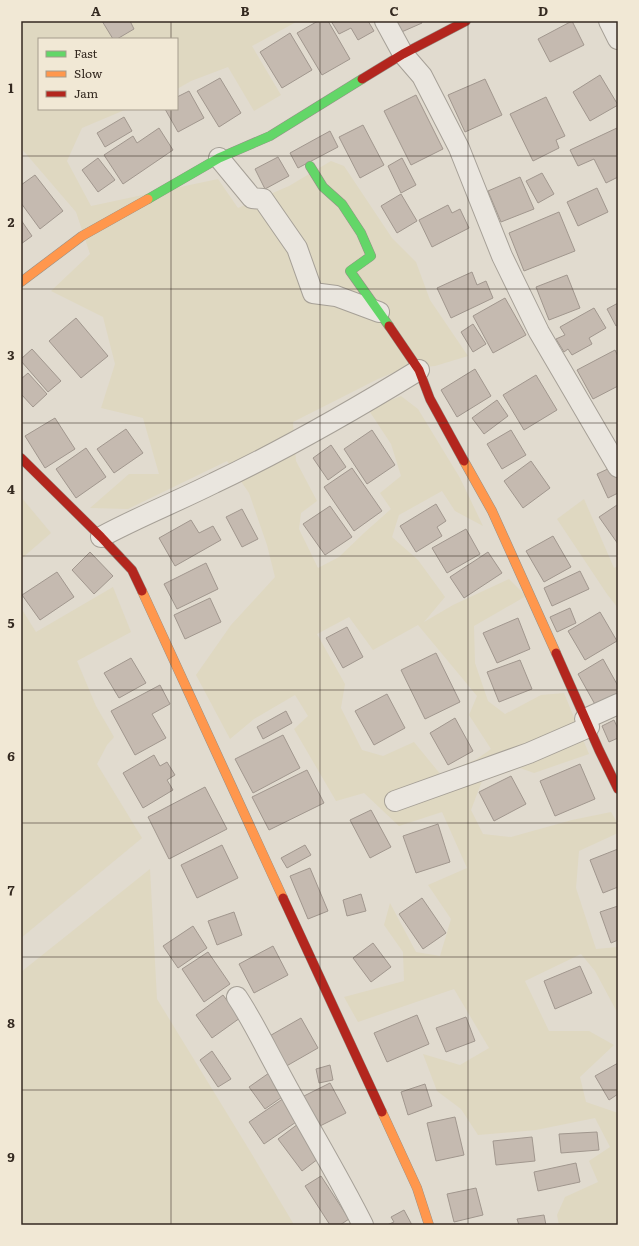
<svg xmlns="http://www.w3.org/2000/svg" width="639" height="1246" font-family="Literata,serif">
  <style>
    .farmland { fill: #dfd8c1; fill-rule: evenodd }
    .building { fill: #c5bab0; stroke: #a1978e }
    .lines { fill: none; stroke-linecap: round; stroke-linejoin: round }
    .street-casing { stroke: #a6a097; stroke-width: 22 }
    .fast-casing { stroke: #969087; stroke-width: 10 }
    .slow-casing { stroke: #969087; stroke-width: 10 }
    .jam-casing { stroke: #969087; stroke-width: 10 }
    .street { stroke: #eae6df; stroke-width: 20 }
    .fast { stroke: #63d668; stroke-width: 9 }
    .slow { stroke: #ff974d; stroke-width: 9 }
    .jam { stroke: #b3261e; stroke-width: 9 }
    .grid { fill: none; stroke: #342920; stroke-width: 1; stroke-opacity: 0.55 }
    .neatline { fill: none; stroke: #342920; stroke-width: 1.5 }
    .grid-label { font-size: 13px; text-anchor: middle; font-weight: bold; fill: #342920 }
  </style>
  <rect width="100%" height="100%" fill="#e1dbcf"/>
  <!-- farmland -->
  <g class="farmland">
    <path d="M21 21H298L252 46 281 95 254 111 228 67 191 81 177 89V39H39V109H127L82 128 67 161 91 206 218 179 238 208 289 186 331 161 344 166 392 238 416 262 430 300 468 356 435 366 402 369 378 379 293 422 296 461 317 501 301 513 299 529 318 568 339 557 364 533 391 509 380 493 401 476 391 444 368 409 401 396 418 409 460 478 483 526 455 511 442 491 399 515 392 537 418 560 445 597 424 622 453 605 509 579 526 596 474 626 475 663 488 701 505 714 541 695 564 693 589 754 534 773 520 768 482 781 471 810 483 834 511 837 572 820 611 812 618 824V833L579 851 576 888 596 949 618 947V1014L595 971 581 954 525 981 549 1031H589L614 1045 580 1077 586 1102 618 1113V1225H559L557 1215 565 1197 598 1182 589 1161 610 1147 595 1118 536 1130 478 1135 461 1109 437 1091 423 1054 460 1065 489 1048 454 989 358 1022 344 997 404 981 403 952 384 925 390 903 416 952 440 956 451 919 428 885 467 868 442 812 399 826 364 793 336 801 294 729 308 716 295 695 254 719 230 739 196 675 231 625 275 577 267 545 249 493 227 461 128 509 90 508 129 474H159L143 418 101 408 115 364 103 317 51 291 90 254 76 212 21 148ZM349 617 373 650 418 625 477 696 469 715 491 749 477 759 441 775 414 742 383 756 362 750 341 708 345 684 317 634Z"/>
    <polygon points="21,497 51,533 21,559"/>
    <polygon points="584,499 614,568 618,566 618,608 607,594 557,519"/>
    <polygon points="113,587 131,632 77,661 96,706 114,737 107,745 97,764 142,838 21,938 21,608 36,632"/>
    <polygon points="150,869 157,999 250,1151 293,1223 292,1225 21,1225 21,972"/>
  </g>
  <!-- building -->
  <g class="building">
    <polygon points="102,21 130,21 134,29 117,39 113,39"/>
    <polygon points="318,21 328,21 350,59 322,75 297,33"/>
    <polygon points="331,21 368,21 374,31 358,40 351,28 339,34"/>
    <polygon points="391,21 421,21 422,23 397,34"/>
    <polygon points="572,21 584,45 550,62 538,39"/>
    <polygon points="290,33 312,70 282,88 260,52"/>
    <polygon points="600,75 618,105 590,121 573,92"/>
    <polygon points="220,78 241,113 219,127 197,91"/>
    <polygon points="485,79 502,115 465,132 448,95"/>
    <polygon points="189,91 204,118 178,132 165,109 177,109 177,97"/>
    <polygon points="416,95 443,149 411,165 384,111"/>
    <polygon points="546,97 565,136 556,140 559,148 533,161 510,114"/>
    <polygon points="124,117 132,131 105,147 97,133"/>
    <polygon points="363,125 384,165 360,178 339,137"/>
    <polygon points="159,128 173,150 123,184 104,155 133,136 137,143"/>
    <polygon points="617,128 618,177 606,183 594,159 578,166 570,150"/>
    <polygon points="330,131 338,147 298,168 290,153"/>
    <polygon points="278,157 289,176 265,189 255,169"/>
    <polygon points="98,158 115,180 98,192 82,170"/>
    <polygon points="402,158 416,185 401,193 388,166"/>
    <polygon points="542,173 554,194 538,203 526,181"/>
    <polygon points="35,175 63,211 40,229 21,203 21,185"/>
    <polygon points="520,177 534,209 501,222 488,191"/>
    <polygon points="597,188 608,212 578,226 567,202"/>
    <polygon points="401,194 417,221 397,233 381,206"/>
    <polygon points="448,205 452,213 460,209 469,228 432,247 419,220"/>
    <polygon points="559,212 575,251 524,271 509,233"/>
    <polygon points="21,220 32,236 21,244"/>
    <polygon points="472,272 477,285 486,281 493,298 451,318 437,288"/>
    <polygon points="567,275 580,308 549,320 536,287"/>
    <polygon points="505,298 526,335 493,353 473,316"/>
    <polygon points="618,303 618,325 616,326 607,309"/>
    <polygon points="594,308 606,328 589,338 592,344 572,355 568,349 564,352 556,339 565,335 560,327"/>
    <polygon points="76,318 108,356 81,378 49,341"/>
    <polygon points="473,324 486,344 473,352 461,332"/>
    <polygon points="32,349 61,381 48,392 21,361 21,359"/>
    <polygon points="615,350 618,356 618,386 593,399 577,370"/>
    <polygon points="475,369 491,396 457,417 441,390"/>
    <polygon points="28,373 47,394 33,407 21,394 21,379"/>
    <polygon points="536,375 557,410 524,430 503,395"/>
    <polygon points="497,400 508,416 484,434 472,418"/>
    <polygon points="55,418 75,449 45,468 25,436"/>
    <polygon points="126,429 143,453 114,473 97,449"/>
    <polygon points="372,430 395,465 367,484 344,449"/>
    <polygon points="511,430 526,455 502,469 487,444"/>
    <polygon points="331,445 346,467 328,480 313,458"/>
    <polygon points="86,448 106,477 76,498 56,469"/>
    <polygon points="531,461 550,488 523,508 504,481"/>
    <polygon points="612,467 618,479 618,493 608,498 597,474"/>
    <polygon points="352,468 382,511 354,531 324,487"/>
    <polygon points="436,504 446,521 437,527 442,536 416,552 400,526"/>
    <polygon points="617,505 618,507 618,544 599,517"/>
    <polygon points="330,506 352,537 325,555 303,524"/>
    <polygon points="242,509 258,539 242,547 226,517"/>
    <polygon points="191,520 199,533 213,526 221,540 175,566 159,538"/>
    <polygon points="466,529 480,554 447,573 432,548"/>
    <polygon points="553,536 571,567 544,582 526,551"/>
    <polygon points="90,552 113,576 94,594 72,570"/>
    <polygon points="488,552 502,573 464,598 450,577"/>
    <polygon points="206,563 218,589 177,609 164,584"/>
    <polygon points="580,571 589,589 552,606 544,588"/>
    <polygon points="57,572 74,597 40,620 22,595"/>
    <polygon points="210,598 221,622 185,639 174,615"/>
    <polygon points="570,608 576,623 557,632 550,617"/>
    <polygon points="600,612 617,641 585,660 568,631"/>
    <polygon points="518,618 530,649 497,663 483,633"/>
    <polygon points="347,627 363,657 343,668 326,638"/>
    <polygon points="436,653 460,702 425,719 401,670"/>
    <polygon points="131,658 146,683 119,698 104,673"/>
    <polygon points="603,659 618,686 618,697 597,708 578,674"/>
    <polygon points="520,660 532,689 499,702 487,672"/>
    <polygon points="160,685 170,704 152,714 166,738 135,755 111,711"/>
    <polygon points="387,694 405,728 374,745 355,711"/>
    <polygon points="286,711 292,723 263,739 257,727"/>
    <polygon points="455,718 473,751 448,765 430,733"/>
    <polygon points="614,720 618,729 618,738 609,742 602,726"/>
    <polygon points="283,735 300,768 253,793 235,759"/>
    <polygon points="154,755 160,766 167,762 175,775 167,780 173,790 143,808 123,773"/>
    <polygon points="580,764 595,799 555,816 540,781"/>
    <polygon points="307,770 324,803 269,830 252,797"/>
    <polygon points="511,776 526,804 494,821 479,792"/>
    <polygon points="205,787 227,829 169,859 148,817"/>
    <polygon points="371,810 391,847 370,858 350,820"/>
    <polygon points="438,824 450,862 416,873 403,836"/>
    <polygon points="222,845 238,878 197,898 181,865"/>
    <polygon points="305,845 311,855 287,868 281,858"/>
    <polygon points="618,849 618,887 603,893 590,860"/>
    <polygon points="310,868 328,911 308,919 290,876"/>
    <polygon points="361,894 366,911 347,916 343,900"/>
    <polygon points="422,898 446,933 423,949 399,914"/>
    <polygon points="618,906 618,940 611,943 600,912"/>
    <polygon points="234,912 242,935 217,945 208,921"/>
    <polygon points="193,926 207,948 178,968 163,946"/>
    <polygon points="373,943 391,967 371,982 353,958"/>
    <polygon points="273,946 288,975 254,993 239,964"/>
    <polygon points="208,952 230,984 204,1002 182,969"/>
    <polygon points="580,966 592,993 555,1009 544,981"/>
    <polygon points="223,995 240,1018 212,1038 196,1015"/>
    <polygon points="417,1015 429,1044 387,1062 374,1033"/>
    <polygon points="466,1017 475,1041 446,1052 436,1028"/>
    <polygon points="301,1018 318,1048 283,1068 266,1038"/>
    <polygon points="212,1051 231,1079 218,1087 200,1060"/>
    <polygon points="618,1063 618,1094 609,1100 595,1076"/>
    <polygon points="330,1065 333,1080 319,1083 316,1069"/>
    <polygon points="269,1073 285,1095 265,1109 249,1087"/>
    <polygon points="330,1083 346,1113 316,1128 302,1097"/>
    <polygon points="425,1084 432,1106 408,1115 401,1092"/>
    <polygon points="284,1098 299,1120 264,1144 249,1122"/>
    <polygon points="455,1117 464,1155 436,1161 427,1123"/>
    <polygon points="298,1124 322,1156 302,1171 278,1139"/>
    <polygon points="597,1132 599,1150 561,1153 559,1134"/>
    <polygon points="532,1137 535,1161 496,1165 493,1141"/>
    <polygon points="576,1163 580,1182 538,1191 534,1172"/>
    <polygon points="321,1176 349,1219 340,1225 330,1225 305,1186"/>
    <polygon points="476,1188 483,1215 454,1222 447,1194"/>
    <polygon points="404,1210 412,1225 387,1225 394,1222 391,1217"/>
    <polygon points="544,1215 546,1225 519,1225 517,1219"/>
  </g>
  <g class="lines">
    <defs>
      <g id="street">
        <polyline points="385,21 403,54 422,76 459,148 502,256 539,332 618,467"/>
        <polyline points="609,21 618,39"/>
        <polyline points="219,158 252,198 263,199 297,248 313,293 336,296 379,312"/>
        <path d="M101 537C138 517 176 502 214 483 284 450 352 411 419 370"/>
        <polyline points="585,719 618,704"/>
        <polyline points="395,801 529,753 589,727"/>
        <path d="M237 997C253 1021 265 1047 279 1072 306 1123 337 1173 363 1225"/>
      </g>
      <g id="fast">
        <polyline points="310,166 323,187 342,204 361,233 371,256 350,271 389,326"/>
        <polyline points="148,199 219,158 270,136 362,79"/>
      </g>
      <g id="slow">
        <polyline points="21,282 82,236 148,199"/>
        <polyline points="464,461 492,511 556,653"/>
        <polyline points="142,591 283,898"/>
        <polyline points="382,1112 417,1188 429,1225"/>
      </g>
      <g id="jam">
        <polyline points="362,79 403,54 466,21"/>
        <polyline points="389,326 419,370 430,399 464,461"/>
        <polyline points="21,458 101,537 132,570 142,591"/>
        <polyline points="556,653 599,750 618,789"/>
        <polyline points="283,898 382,1112"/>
      </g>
    </defs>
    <!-- street casing -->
    <use href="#street" class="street-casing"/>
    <!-- fast casing -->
    <use href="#fast" class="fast-casing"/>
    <!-- slow casing -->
    <use href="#slow" class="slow-casing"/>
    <!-- jam casing -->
    <use href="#jam" class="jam-casing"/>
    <!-- street -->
    <use href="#street" class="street"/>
    <!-- fast -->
    <use href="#fast" class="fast"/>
    <!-- slow -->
    <use href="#slow" class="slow"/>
    <!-- jam -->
    <use href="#jam" class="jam"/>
  </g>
  <!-- grid -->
  <path class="grid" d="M171 21V39M320 21V1225M468 21V1225M171 109V1225M21 156H618M21 289H618M21 423H618M21 556H618M21 690H618M21 823H618M21 957H618M21 1090H618"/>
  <!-- border -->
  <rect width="639" height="1246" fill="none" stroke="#f1e8d5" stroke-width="44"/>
  <!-- legend -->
  <rect x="38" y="38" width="140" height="72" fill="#f1e8d5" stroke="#a59c8d"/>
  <rect x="46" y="51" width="20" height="6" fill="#63d668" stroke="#a59c8d"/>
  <text x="74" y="58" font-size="12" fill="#342920">Fast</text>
  <rect x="46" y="71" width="20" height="6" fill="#ff974d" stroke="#a59c8d"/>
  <text x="74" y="78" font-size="12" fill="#342920">Slow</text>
  <rect x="46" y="91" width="20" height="6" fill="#b3261e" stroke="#a59c8d"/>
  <text x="74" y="98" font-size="12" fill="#342920">Jam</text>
  <rect x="22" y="22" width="595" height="1202" class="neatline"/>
  <g class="grid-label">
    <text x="96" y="16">A</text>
    <text x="245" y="16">B</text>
    <text x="394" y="16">C</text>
    <text x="543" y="16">D</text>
    <text x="11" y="93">1</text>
    <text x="11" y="227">2</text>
    <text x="11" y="360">3</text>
    <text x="11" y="494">4</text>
    <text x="11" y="628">5</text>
    <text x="11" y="761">6</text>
    <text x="11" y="895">7</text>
    <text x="11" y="1028">8</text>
    <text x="11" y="1162">9</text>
  </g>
</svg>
